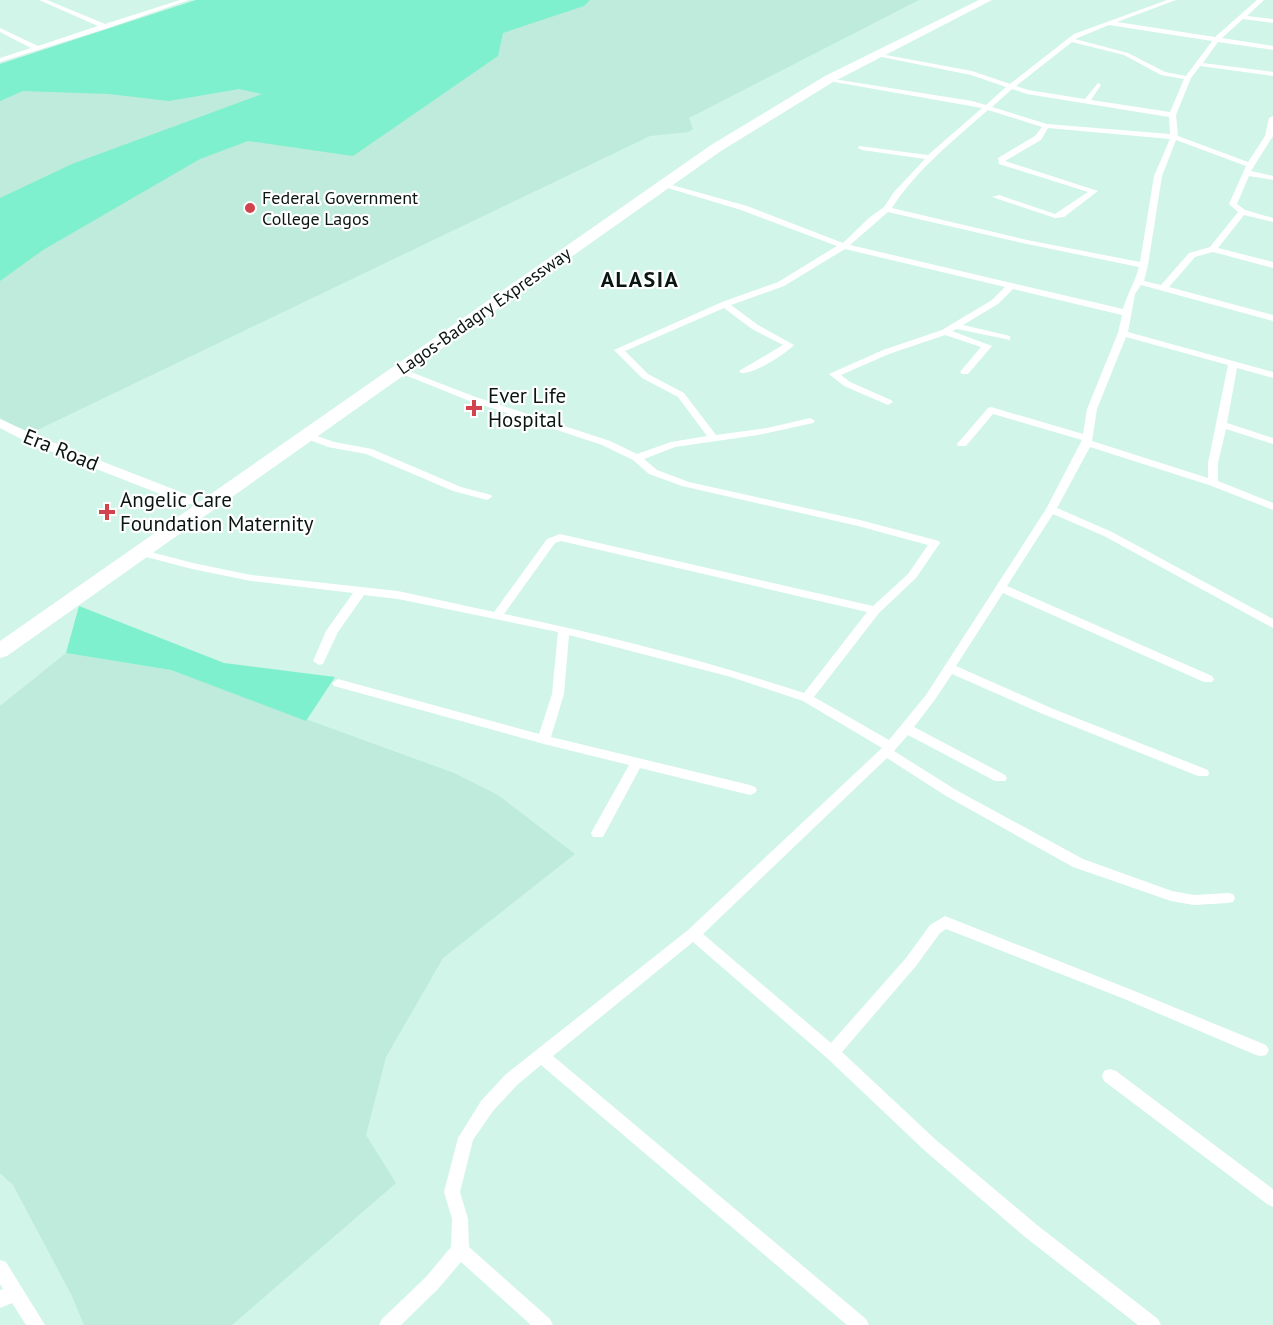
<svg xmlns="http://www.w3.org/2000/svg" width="1273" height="1325" font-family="'PT Sans',sans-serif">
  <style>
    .built { fill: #beebdb }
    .green { fill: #7ef0cd }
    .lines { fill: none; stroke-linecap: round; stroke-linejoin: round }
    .street { fill: #fff; fill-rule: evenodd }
    .secondary { fill: #fff; fill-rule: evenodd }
    .highway { fill: #fff; fill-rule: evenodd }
    .poi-dot { fill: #d3434d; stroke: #fff; stroke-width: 2 }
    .labels { text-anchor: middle; stroke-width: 4.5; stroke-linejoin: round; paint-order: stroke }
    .far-poi-label { font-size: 18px; fill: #091612; stroke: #fff; text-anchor: start }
    .far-street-label { font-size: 18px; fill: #091612; stroke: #fff }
    .poi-label { font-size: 21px; fill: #091612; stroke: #fff; text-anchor: start }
    .street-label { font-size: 21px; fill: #091612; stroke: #fff }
    .far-district-label { font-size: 22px; font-weight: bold; letter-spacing: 1.5px; fill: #091612; stroke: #fff }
  </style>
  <rect width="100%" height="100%" fill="#d1f5e8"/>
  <!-- built -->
  <g class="built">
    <polygon points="196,0 919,0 689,118 693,129 688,132 650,136 29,434 0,418 0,64"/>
    <polygon points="66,653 171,670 454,773 498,795 575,854 443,958 386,1057 366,1135 396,1183 232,1325 84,1325 71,1294 13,1185 0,1173 0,706"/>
  </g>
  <!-- green -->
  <g class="green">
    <polygon points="196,0 590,0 584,6 503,33 498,56 353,156 248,141 200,159 43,250 0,281 0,198 72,164 262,94 239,89 169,101 109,94 23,91 0,101 0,64"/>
    <polygon points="79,606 224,663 335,677 306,721 171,670 66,653"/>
  </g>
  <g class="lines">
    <!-- street -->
    <g class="street">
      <polygon points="39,0 47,0 105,24 180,0 189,0 108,28 0,62 0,58 31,48 0,32 0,28 38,46 98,26"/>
      <path d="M1167 0H1176L1117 22 1215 37 1257 0H1264L1247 16 1273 19V23L1243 19 1222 38 1273 46V50L1218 42 1203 63 1273 72V76L1200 66 1191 78 1176 115 1178 136 1248 162 1265 136 1269 118 1273 116V136L1251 171 1273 176V180L1249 176 1237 204 1245 210 1273 218V222L1244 215 1218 248 1273 262V268L1213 252 1195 257 1169 287 1273 315V321L1141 285 1135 294 1128 332 1273 372V378L1237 368 1227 423 1273 438V444L1226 429 1218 463V481L1273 503V510L1209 485 1090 447 1057 508 1112 532 1273 619V628L1104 536 1053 514 1007 586 1212 676 1214 679 1212 682H1204L1003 593 956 666 1051 708 1208 770 1209 773 1208 776H1198L1043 714 952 674 934 701 914 727 1005 775 1007 778 1005 781H995L908 735 894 751 956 790 1083 859 1172 891 1194 895 1228 893 1233 894 1235 898 1233 902 1228 903 1194 905 1171 901 1073 867 946 796 887 758 703 934 831 1043 906 958 930 925 945 916 1132 990 1266 1045 1269 1050 1266 1055 1261 1056 1256 1055 1122 998 946 929 940 933 916 966 842 1052 936 1140 1037 1225 1158 1319 1161 1325H1138L1025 1237 924 1150 827 1058 693 942 553 1056 866 1319 869 1325H847L541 1065 517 1085 493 1111 473 1140 460 1192 468 1219 469 1247 550 1319 553 1325H531L461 1262 438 1289 401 1325H379L382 1319 426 1277 451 1247 452 1219 444 1192 458 1138 481 1101 505 1075 688 930 882 748 803 701 731 677 569 635 564 694 551 737 750 785 755 787 757 790 755 793 750 795 640 768 603 837H593L591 833 629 765 544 744 334 686 332 683 338 679 539 734 552 694 558 632 398 599 364 595 338 632 323 664 319 665 313 661 326 631 353 593 251 581 192 569 135 554 133 552 139 549 193 563 251 575 398 591 494 612 547 539 560 534 873 606 908 574 928 545 858 526 682 486 649 474 633 460 602 445 467 400 395 371 397 369H403L473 396 610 441 637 454 671 442 707 436 678 397 642 378 614 350 722 302 778 282 837 246 741 210 661 186V182L747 206 843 243 870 217 884 207 894 192 925 159 862 150 858 148 859 146 928 155 982 108 829 81 826 79 827 78 972 101 986 105 1006 87 971 75 872 55 875 53 972 71 1010 84 1074 34ZM1109 25 1212 41 1186 76 1165 72 1128 53 1075 39ZM1072 42 1124 55 1161 75 1184 79 1170 112 1091 100 1101 85 1098 83 1085 99 1028 90 1016 86ZM1012 89 1027 94 1169 117 1170 134 1047 124 992 107ZM988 110 1042 127 1035 136 998 158 999 164 1088 192 1055 214 999 195 992 197 1055 218 1064 217 1098 191 1005 161 1041 140 1048 128 1170 139 1154 176 1140 262 1027 240 892 208C917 169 954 140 988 110ZM1176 140 1246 166 1229 204 1238 212 1210 247 1189 253 1161 285 1144 281 1148 265 1162 176ZM888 212 1027 244 1139 267C1135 282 1127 294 1123 309L850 245ZM845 249 1005 287 992 300 942 330 883 350 829 374 844 386 888 405 893 402 891 400 850 382 841 375 889 354 945 335 981 347 960 372 962 374H968L992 346 952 331 957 329 1010 340V336L963 325 998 304 1013 289 1122 315 1118 333 1087 409 1083 434 991 407 988 408 957 444 958 446H966L993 414 1082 440 1046 509 926 695 889 740 814 697 879 613 916 578 940 543 939 541 860 520 689 482 657 470 644 459 675 447 758 435 813 423 815 421 810 418 767 428 716 435 684 393 648 374 625 351 724 308 752 329 783 345 739 371 741 373C754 374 784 355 794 345L758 325 731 305 784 286ZM1126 337 1228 365 1208 463V478L1092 441 1097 409ZM561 541 867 612 804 693C706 661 606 635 504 614L555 543Z"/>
      <polygon points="306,432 334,442 372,449 461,487 491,495 492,497 487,500 453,491 366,454 328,447 302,437 301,435"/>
      <polygon points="1110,1069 1116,1071 1273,1189 1273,1207 1267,1204 1104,1081 1102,1076 1104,1071"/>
      <polygon points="0,1260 6,1262 45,1325 26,1325 12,1303 0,1308 0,1290 3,1289 0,1284"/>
    </g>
    <!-- secondary -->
    <polygon class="secondary" points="0,419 37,436 196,498 198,501 196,504 186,504 27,442 0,428"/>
    <!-- highway -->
    <polygon class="highway" points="979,0 992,0 833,82 721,151 7,656 0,658 0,641 711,145 825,76"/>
  </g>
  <!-- markers -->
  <g class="poi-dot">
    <circle cx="250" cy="208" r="6"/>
    <path d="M471 399h6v6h6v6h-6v6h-6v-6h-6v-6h6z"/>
    <path d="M104 503h6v6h6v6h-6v6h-6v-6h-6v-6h6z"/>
  </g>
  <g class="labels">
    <!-- far-poi labels -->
    <g class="far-poi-label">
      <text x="262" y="204">Federal Government<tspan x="262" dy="21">College Lagos</tspan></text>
    </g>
    <!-- far-street labels -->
    <g class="far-street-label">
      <text transform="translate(484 311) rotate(-35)" y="6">Lagos-Badagry Expressway</text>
    </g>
    <!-- poi labels -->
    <g class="poi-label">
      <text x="488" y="403">Ever Life<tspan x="488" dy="24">Hospital</tspan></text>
      <text x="120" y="507">Angelic Care<tspan x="120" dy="24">Foundation Maternity</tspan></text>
    </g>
    <!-- street labels -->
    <g class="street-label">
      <text transform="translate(61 450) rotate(22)" y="7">Era Road</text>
    </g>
    <!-- far-district labels -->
    <g class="far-district-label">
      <text x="640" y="287">ALASIA</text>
    </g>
  </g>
</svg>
